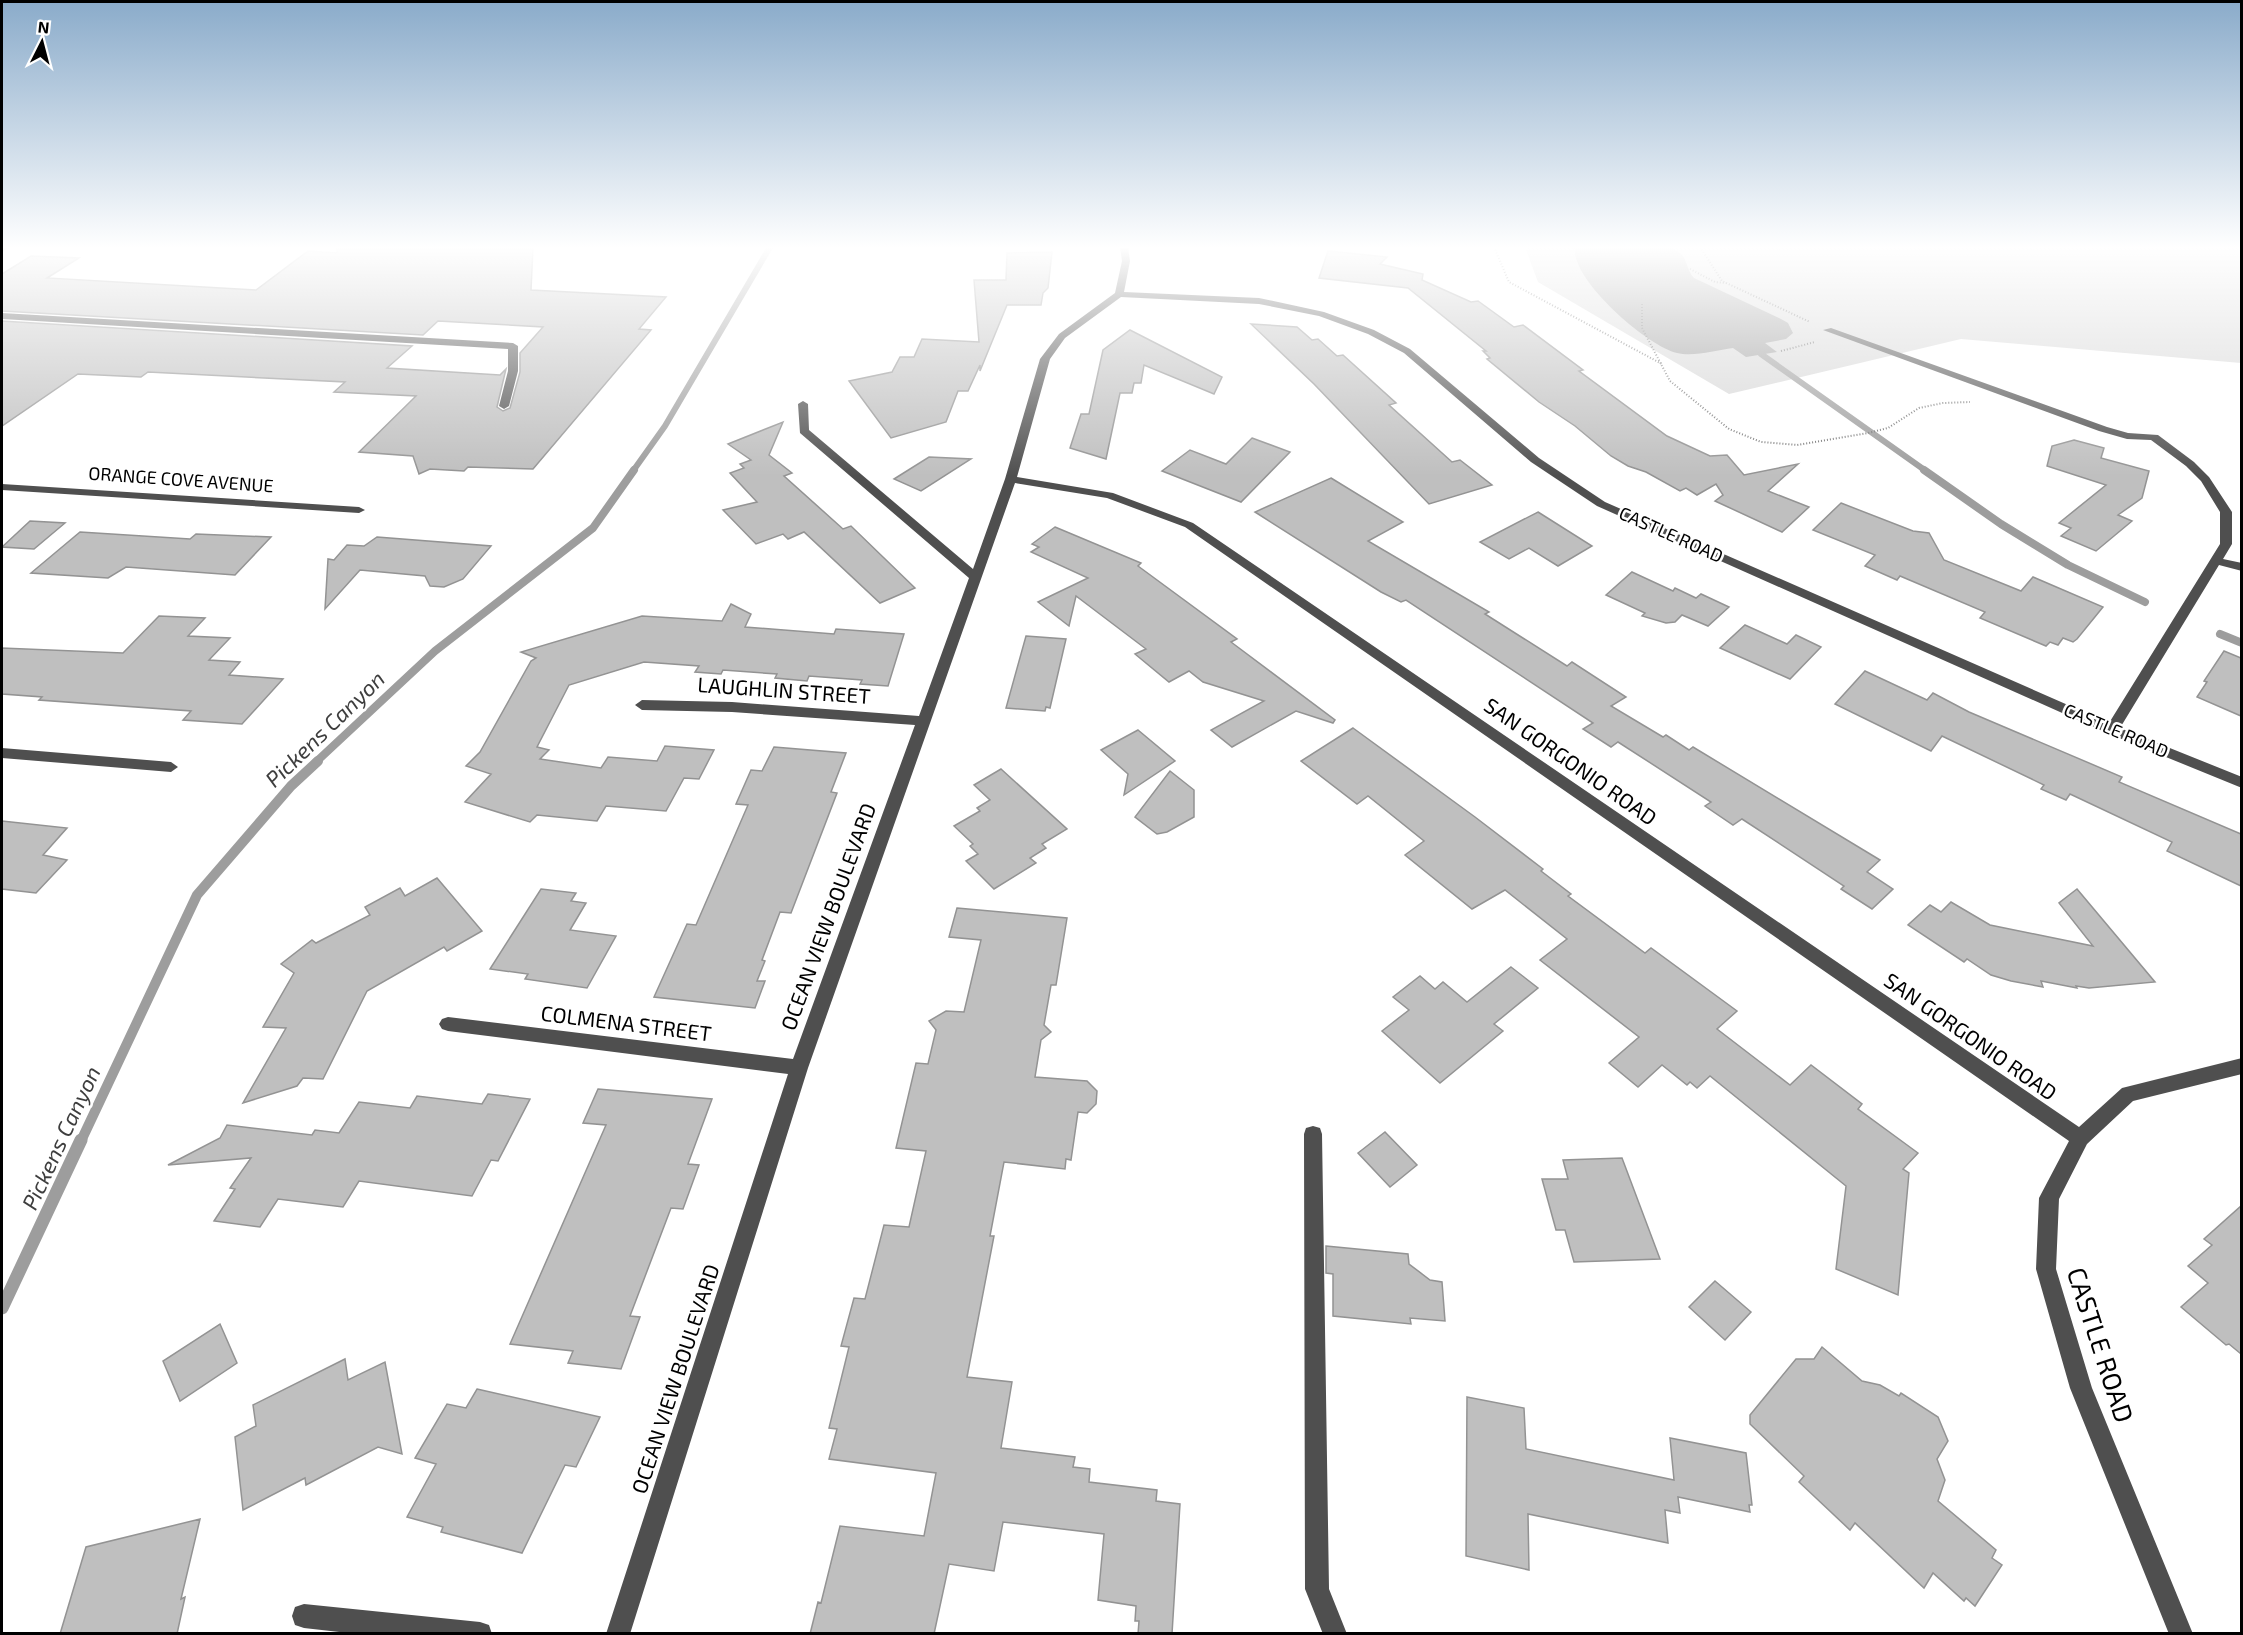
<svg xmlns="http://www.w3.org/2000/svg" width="2243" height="1635" font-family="'Exo 2',sans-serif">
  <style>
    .green { fill: #d6d6d6 }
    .water { fill: #9d9d9d }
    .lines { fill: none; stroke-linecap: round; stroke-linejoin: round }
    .stream-far3 { stroke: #9d9d9d; stroke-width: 6 }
    .stream-far2 { stroke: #9d9d9d; stroke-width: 8 }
    .stream-far1 { stroke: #9d9d9d; stroke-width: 10 }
    .stream { stroke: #9d9d9d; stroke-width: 13 }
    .building { fill: #bfbfbf; stroke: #939393; stroke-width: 1.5 }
    .path { stroke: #717171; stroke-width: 2; stroke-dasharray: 1 2; stroke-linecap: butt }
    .minor { fill: #4f4f4f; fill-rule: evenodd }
    .labels { text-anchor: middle; stroke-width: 5; stroke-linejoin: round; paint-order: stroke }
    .far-street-label { font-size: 18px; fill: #000; stroke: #fff }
    .street-label { font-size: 21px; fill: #000; stroke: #fff }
    .water-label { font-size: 22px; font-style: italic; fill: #3e3e3e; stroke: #fff }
    .near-street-label { font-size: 26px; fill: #000; stroke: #fff }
  </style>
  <rect width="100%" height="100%" fill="#fff"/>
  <!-- green -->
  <polygon class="green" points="1525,247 2241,247 2241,363 1961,339 1729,394 1538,282"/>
  <!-- water -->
  <path class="water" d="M1575 247C1596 247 1663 242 1677 251 1688 257 1686 270 1694 278L1781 319 1788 323 1793 333 1786 339 1765 343 1777 352 1746 357 1733 348C1716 350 1694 357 1677 353 1647 346 1570 279 1575 247Z"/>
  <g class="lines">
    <!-- stream-far3 -->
    <g class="stream-far3">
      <polyline points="1761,354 1926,471"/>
      <polyline points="633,471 665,426 770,247"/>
    </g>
    <!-- stream-far2 -->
    <g class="stream-far2">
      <polyline points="1924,470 2001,524 2068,565 2145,602"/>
      <polyline points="2220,634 2242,643"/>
      <polyline points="316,762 435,651 593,528 634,470"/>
    </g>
    <!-- stream-far1 -->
    <polyline class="stream-far1" points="81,1141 197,895 291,786 318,761"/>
    <!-- stream -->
    <polyline class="stream" points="2,1308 81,1140"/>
  </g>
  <!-- building -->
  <g class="building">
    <polygon points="337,247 533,247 531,290 666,297 639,329 651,330 533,469 468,467 464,471 430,469 419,474 413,456 359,452 416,396 334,392 345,382 148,372 141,377 78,374 2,426 2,321 412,346 387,368 500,375 506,369 497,407 503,411 510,408 520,372 520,353 543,327 438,321 423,335 2,311 2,274 31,256 79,258 47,278 256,290 308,251 337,253"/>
    <polygon points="1328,251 1387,257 1380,264 1423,274 1422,280 1471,302 1478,301 1514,327 1523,325 1583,370 1579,371 1667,436 1710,456 1727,455 1744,475 1798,464 1768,491 1809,507 1782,532 1715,501 1723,495 1716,484 1697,495 1686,488 1680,491 1646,472 1628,466 1611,456 1575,426 1539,402 1487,359 1490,358 1483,351 1486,351 1408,288 1319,278"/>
    <polygon points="1052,252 1048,288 1043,293 1041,305 1007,305 980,371 980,365 968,391 958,391 946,422 891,438 849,381 892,372 900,357 914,357 922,339 979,342 974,280 1006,280 1007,253"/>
    <polygon points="1251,324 1297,327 1312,340 1318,339 1337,356 1343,355 1396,403 1389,405 1452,462 1460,460 1492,485 1429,504 1314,384"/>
    <polygon points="1130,330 1222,377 1214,394 1144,365 1141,383 1134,383 1132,393 1120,393 1106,459 1070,448 1081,414 1089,414 1103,350"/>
    <polygon points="783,422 769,455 792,473 784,476 843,529 851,526 915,588 880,603 804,532 788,539 783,534 756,544 723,510 757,502 730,473 744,468 740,464 751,460 728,444"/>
    <polygon points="1252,438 1290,452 1241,502 1162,471 1190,450 1226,464"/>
    <polygon points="2074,440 2104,448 2101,458 2149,471 2142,498 2118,515 2132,521 2096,551 2061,536 2071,528 2059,523 2106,485 2047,466 2052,446"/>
    <polygon points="929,457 971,459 921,491 894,479"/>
    <polygon points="1331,478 1403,522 1368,541 1489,612 1485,614 1567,666 1572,662 1626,697 1611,706 1663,737 1666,735 1689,750 1693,747 1880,860 1867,872 1893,889 1872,909 1841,889 1844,886 1742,819 1733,825 1705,806 1711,802 1618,742 1611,747 1583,729 1593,723 1406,600 1401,602 1381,592 1255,512"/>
    <polygon points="1841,503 1913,531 1929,533 1944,560 2021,591 2033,577 2103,607 2077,639 2073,642 2063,638 2058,645 2050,642 2046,646 1980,618 1985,612 1900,576 1897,580 1865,566 1875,555 1813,530"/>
    <polygon points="1538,512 1592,546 1558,566 1529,548 1509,559 1480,542"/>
    <polygon points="30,521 65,523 34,549 2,547"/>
    <polygon points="1055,527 1141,563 1138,566 1237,639 1231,642 1335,720 1333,723 1296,711 1232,747 1211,730 1264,701 1203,682 1189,671 1169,682 1135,654 1146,649 1076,596 1069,626 1038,602 1088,578 1031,552 1039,547 1032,544"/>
    <polygon points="80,532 190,539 196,534 271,537 235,575 126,567 108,578 31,573"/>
    <polygon points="377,537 491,546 463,579 444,587 430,586 425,576 360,570 325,609 328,559 334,560 347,545 364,546"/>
    <polygon points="1632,572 1673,591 1675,588 1696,598 1701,594 1729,607 1708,626 1682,615 1675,622 1666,623 1642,616 1645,613 1606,595"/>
    <polygon points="731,604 751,614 745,627 834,634 836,629 904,634 888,686 860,684 862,680 809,676 807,681 775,678 777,674 723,670 721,674 695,672 699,666 644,662 569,685 537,747 549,750 540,759 601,768 608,757 657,761 665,746 714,750 699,779 684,778 666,811 606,806 597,821 537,815 530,822 465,802 491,774 466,766 480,752 531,661 536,658 521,652 642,616 722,621"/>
    <polygon points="159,616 205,618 188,636 230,638 209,660 240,662 229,675 283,679 242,724 183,720 191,711 39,700 42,697 2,694 2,648 123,653"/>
    <polygon points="1745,625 1787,644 1796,635 1821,647 1790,679 1720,648"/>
    <polygon points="1026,636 1066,639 1050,708 1046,707 1045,711 1006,708"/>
    <polygon points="2224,651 2241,658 2241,716 2197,697 2207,682 2204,681"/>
    <polygon points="1865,671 1927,700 1933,693 1969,712 2122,777 2119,782 2241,834 2241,886 2167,851 2172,842 2070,794 2066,800 2041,789 2044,785 1942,736 1931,751 1835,704"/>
    <polygon points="1353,728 1475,817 1543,869 1541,871 1571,894 1568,896 1645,953 1651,948 1737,1011 1717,1029 1790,1085 1811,1065 1862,1104 1858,1109 1918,1153 1903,1169 1909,1173 1898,1295 1836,1269 1846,1186 1710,1076 1697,1088 1690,1082 1687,1085 1662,1065 1638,1087 1609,1063 1639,1037 1540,960 1567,939 1505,890 1472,909 1405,855 1424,841 1368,796 1357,804 1301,761"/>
    <polygon points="1138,730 1175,761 1124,795 1128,774 1101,750"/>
    <polygon points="774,747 846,753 831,792 837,793 791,913 780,912 762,960 765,961 757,981 765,981 755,1008 654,997 687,924 696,925 748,805 736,804 751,770 762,771"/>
    <polygon points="1001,769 1067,829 1042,844 1046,848 1030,858 1036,863 994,889 966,861 978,854 970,846 973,844 954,826 980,811 977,808 990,800 974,785"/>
    <polygon points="1170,771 1194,790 1194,817 1167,832 1157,834 1135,817"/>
    <polygon points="2,821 67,828 43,855 67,860 36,893 2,889"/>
    <polygon points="437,878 482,931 447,951 444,947 367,991 323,1079 303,1078 297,1086 243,1103 286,1028 263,1027 294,973 281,964 312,940 316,943 370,915 365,907 400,888 405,896"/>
    <polygon points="541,889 576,893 571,901 586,903 570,930 616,936 587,988 525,979 528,974 490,969"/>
    <polygon points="2077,889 2155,982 2089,988 2076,986 2077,988 2041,981 2043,987 2011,981 1991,975 1967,959 1964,962 1908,925 1930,905 1941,912 1951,902 1990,925 2093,946 2059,903"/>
    <polygon points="957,908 1067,918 1056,985 1051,985 1044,1025 1051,1032 1041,1040 1035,1077 1087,1081 1097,1091 1096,1104 1087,1113 1078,1112 1071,1160 1066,1159 1065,1169 1004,1162 990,1236 994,1236 967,1377 1012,1382 1001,1448 1075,1457 1073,1467 1090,1469 1089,1482 1157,1490 1156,1501 1180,1504 1172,1634 1138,1634 1139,1621 1135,1621 1136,1606 1098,1600 1104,1534 1003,1522 994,1571 949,1564 934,1634 810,1634 818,1602 821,1603 840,1526 924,1536 936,1473 829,1459 837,1429 829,1428 849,1347 841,1346 854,1298 865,1299 884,1225 909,1227 926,1151 896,1148 916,1063 928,1064 936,1030 929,1021 946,1011 964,1012 981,940 949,937"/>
    <polygon points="1511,967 1538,988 1494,1024 1503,1031 1440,1083 1382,1031 1409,1010 1393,997 1420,976 1435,989 1443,982 1467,1002"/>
    <polygon points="598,1089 712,1099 688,1164 699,1165 683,1209 671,1208 630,1316 640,1317 621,1369 568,1363 573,1351 510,1344 606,1125 583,1123"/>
    <polygon points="488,1094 530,1099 498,1161 491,1160 472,1196 359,1181 343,1207 278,1199 260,1227 214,1221 235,1189 230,1188 251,1158 168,1165 220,1138 227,1125 312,1135 315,1130 339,1133 359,1102 410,1108 417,1096 482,1104"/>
    <polygon points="1385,1132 1417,1165 1390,1187 1358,1153"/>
    <polygon points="1622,1158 1660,1259 1574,1262 1565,1230 1556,1230 1542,1179 1568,1179 1563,1160"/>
    <polygon points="2241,1206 2241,1354 2229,1344 2226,1345 2181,1307 2208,1283 2188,1266 2212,1245 2204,1239"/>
    <polygon points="1326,1246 1408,1254 1409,1264 1430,1280 1442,1282 1445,1321 1410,1318 1411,1324 1333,1316 1333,1274 1326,1273"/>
    <polygon points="1715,1281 1751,1312 1725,1340 1689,1307"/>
    <polygon points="220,1324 237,1363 180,1401 163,1361"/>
    <polygon points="1822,1347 1862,1381 1880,1385 1899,1396 1901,1393 1938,1417 1948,1441 1937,1459 1945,1480 1938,1501 1996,1550 1992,1558 2002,1565 1975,1606 1966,1598 1964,1601 1933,1573 1924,1588 1855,1523 1850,1530 1799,1482 1804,1476 1750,1424 1750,1415 1796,1359 1814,1359"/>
    <polygon points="345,1359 348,1380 385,1362 402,1454 378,1447 306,1485 305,1478 243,1510 235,1437 256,1426 253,1405"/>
    <polygon points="477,1389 600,1417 576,1467 565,1465 522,1553 441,1532 443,1527 407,1517 436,1464 415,1458 447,1404 466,1408"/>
    <polygon points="1467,1397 1524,1408 1526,1449 1674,1480 1670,1438 1746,1453 1752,1505 1749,1505 1750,1512 1678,1497 1680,1513 1665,1510 1668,1543 1528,1514 1529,1570 1466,1556"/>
    <polygon points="200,1519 181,1599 185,1597 177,1634 60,1634 86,1547"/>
  </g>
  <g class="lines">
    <!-- path -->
    <g class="path">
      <polyline points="1494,247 1509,282 1662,364"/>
      <polyline points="1700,247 1722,281 1810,322"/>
      <polyline points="1690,269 1715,282 1726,283"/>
      <polyline points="1642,304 1642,328 1670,381 1729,429 1761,442 1797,445 1868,433 1888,428 1919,408 1943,403 1970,402"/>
      <polyline points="1781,351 1815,342"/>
    </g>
    <!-- minor -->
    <g class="minor">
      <polygon points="2,247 10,247 2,252"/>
      <polygon points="1120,247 1128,247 1130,261 1124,292 1259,298 1324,312 1374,330 1410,349 1539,458 1605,502 2109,723 2220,544 2220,512 2201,481 2186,466 2151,440 2127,439 2099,431 1823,330 1831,328 2107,427 2128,433 2158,435 2194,462 2209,477 2232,512 2232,544 2223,559 2242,563 2242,571 2219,565 2120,728 2242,777 2242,788 2107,733 1597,506 1531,462 1404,353 1368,334 1319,316 1259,304 1121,297 1065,338 1050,359 1017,477 1113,493 1193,523 2079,1127 2122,1088 2242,1058 2242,1074 2133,1101 2087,1144 2059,1199 2056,1269 2092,1388 2193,1634 2169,1634 2070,1388 2036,1269 2039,1198 2069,1141 1185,527 1107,498 1015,483 808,1068 630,1634 606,1634 788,1074 448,1031 442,1029 439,1024 442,1019 448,1017 793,1059 915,725 732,712 642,710 635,705 642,700 732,702 919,716 969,578 800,433 798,404 803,401 808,404 809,430 973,569 1005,479 1040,359 1059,334 1115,293 1122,261"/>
      <polygon points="2,313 513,343 518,346 518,371 509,406 504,409 499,406 508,371 508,349 2,319"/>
      <polygon points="2,484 359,507 365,510 359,513 2,490"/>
      <polygon points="2,748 171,762 178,767 171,772 2,758"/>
      <polygon points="1313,1126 1320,1128 1322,1134 1329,1589 1347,1634 1323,1634 1305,1589 1304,1134 1306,1128"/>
      <polygon points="304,1604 480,1622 489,1625 492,1634 357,1634 304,1628 295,1625 292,1616 295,1607"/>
    </g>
  </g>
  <!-- sky -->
  <linearGradient id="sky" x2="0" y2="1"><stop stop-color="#8aabca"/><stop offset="0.52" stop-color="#fff"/><stop offset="1" stop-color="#fff" stop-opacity="0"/></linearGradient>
  <rect width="2243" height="476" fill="url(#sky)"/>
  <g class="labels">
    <!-- far-street labels -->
    <g class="far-street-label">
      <text transform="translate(181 480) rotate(4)" y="6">ORANGE COVE AVENUE</text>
      <text transform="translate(1671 535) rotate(24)" y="6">CASTLE ROAD</text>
      <text transform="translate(2116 731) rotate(23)" y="6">CASTLE ROAD</text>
    </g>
    <!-- street labels -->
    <g class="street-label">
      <text transform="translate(784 691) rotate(4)" y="7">LAUGHLIN STREET</text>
      <text transform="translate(1570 762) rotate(35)" y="7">SAN GORGONIO ROAD</text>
      <text transform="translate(829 917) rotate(-70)" y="7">OCEAN VIEW BOULEVARD</text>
      <text transform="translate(626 1024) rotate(7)" y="7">COLMENA STREET</text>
      <text transform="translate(1970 1037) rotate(35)" y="7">SAN GORGONIO ROAD</text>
      <text transform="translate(676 1379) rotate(-72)" y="7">OCEAN VIEW BOULEVARD</text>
    </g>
    <!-- water labels -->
    <g class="water-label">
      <text transform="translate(325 729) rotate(-44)" y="8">Pickens Canyon</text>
      <text transform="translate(61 1138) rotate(-65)" y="8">Pickens Canyon</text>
    </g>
    <!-- near-street labels -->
    <g class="near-street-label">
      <text transform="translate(2100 1345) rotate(72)" y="9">CASTLE ROAD</text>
    </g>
  </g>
  <!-- border -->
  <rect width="2243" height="1635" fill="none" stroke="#000000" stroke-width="6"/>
  <!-- north arrow -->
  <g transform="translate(42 42) rotate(6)" stroke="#ffffff" stroke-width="4.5" paint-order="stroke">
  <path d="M0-4.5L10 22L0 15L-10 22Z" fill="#000000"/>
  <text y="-9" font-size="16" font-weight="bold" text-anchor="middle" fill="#000000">N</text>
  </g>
</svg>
